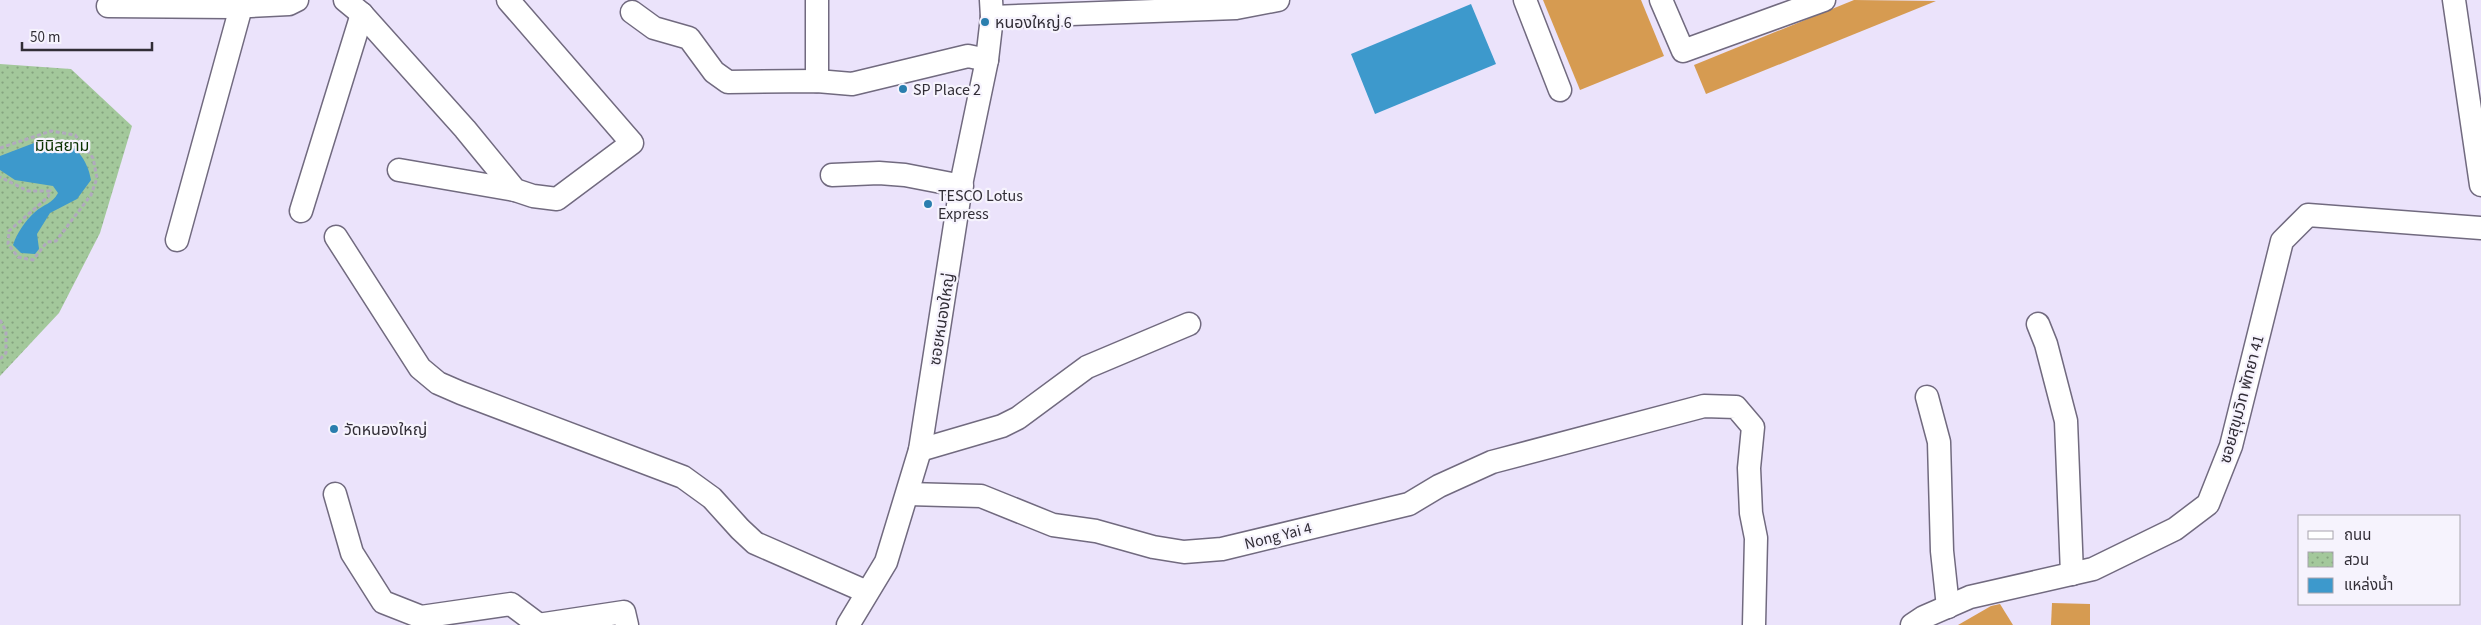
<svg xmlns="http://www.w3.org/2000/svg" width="2481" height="625" font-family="'Source Sans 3','Noto Sans Thai',sans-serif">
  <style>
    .park { fill: url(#park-dots) }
    .water { fill: #3d99cc }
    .building { fill: #d69b51 }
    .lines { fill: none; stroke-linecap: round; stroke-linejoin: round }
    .minor-casing { stroke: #716a7f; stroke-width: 25 }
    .path { stroke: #b1aabe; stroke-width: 3; stroke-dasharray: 4 2.5; stroke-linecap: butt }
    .minor { stroke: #fff; stroke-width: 22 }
    .poi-dot { fill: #2a7eae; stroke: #f6f3fd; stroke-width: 2 }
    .labels { text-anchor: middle; stroke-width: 4.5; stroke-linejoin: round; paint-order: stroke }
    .poi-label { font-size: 16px; fill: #312d36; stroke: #f6f3fd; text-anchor: start }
    .park-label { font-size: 16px; fill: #0c3303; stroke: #f6f3fd }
    .street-label { font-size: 16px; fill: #312d36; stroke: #f6f3fd }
  </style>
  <defs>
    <pattern id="park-dots" width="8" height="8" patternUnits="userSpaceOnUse" patternTransform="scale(1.25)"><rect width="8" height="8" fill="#a3c89b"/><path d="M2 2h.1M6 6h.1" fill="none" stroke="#85a37f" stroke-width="1.8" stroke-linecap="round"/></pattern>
  </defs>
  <rect width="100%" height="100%" fill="#ebe3fb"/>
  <!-- park -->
  <polygon class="park" points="0,64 71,69 132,126 100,233 59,313 0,376"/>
  <!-- water -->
  <g class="water">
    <polygon points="1471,4 1496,64 1375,114 1351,54"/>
    <path d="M54 140C75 141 88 161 91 180L77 199 50 213 37 234 39 249 35 254 21 253 13 245C17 233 25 221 35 212 44 204 52 204 58 193L53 186 15 180 0 170V156L34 143Z"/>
  </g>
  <!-- building -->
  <g class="building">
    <polygon points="1543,0 1641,0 1664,56 1580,90"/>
    <polygon points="1854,0 1936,1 1706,94 1694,65"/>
    <polygon points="2052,603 2090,604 2090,625 2051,625"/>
    <polygon points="2000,604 2013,625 1958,625 1991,606"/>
  </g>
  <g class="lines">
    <defs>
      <g id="minor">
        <polyline points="345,0 362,14 465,129 515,190 533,196 557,199 632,143 508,0"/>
        <polyline points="1525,0 1560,90"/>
        <polyline points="1661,0 1683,51 1824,0"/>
        <polyline points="2454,0 2481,185"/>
        <polyline points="108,6 231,7 289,4 297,0"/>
        <polyline points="632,12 654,28 689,38 714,72 728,82 817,81 852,84 968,56 987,60"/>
        <polyline points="992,17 1236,8 1278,0"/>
        <polyline points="817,81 817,0"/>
        <polyline points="399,170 515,190"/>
        <polyline points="832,175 879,173 905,175 962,186"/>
        <polyline points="301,211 362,14"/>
        <polyline points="336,237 420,368 438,383 461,393 683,477 712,498 740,529 755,543 867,592"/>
        <polyline points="177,240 241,7"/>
        <polyline points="2038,324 2046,344 2066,421 2072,574"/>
        <polyline points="1927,397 1939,442 1942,551 1948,607"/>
        <polyline points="920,450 1002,426 1018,418 1087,367 1189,324"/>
        <polyline points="335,494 352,553 383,602 421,617 511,604 539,625"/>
        <polyline points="908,494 981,496 1053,525 1096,531 1153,547 1184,552 1222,549 1409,504 1439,486 1492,462 1704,406 1736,407 1753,427 1749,468 1751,513 1756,538 1754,625"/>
        <polyline points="538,625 624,612 627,625"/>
        <polyline points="848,625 886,562 920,450 962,180 987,60 992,17 991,0"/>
        <polyline points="1912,625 1924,617 1970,597 2093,569 2175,529 2208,504 2231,446 2282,241 2308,215 2481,228"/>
      </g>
    </defs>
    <!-- minor casing -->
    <use href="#minor" class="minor-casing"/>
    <!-- path -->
    <g class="path">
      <polyline points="0,148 51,131 75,135 93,158 97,178 91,195 56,241 47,242 33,260 18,257 8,244 9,231 48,197 50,191 28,191 0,177"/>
      <polyline points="0,320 6,331 6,353 0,359"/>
    </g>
    <!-- minor -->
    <use href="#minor" class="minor"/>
  </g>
  <!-- markers -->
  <g class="poi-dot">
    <circle cx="985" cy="22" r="5"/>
    <circle cx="903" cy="89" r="5"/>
    <circle cx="928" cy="204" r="5"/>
    <circle cx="334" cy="429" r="5"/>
  </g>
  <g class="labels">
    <!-- poi labels -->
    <g class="poi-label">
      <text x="995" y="28">หนองใหญ่ 6</text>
      <text x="913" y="95">SP Place 2</text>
      <text x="938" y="201">TESCO Lotus<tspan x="938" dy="18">Express</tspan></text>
      <text x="344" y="435">วัดหนองใหญ่</text>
    </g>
    <!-- park labels -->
    <g class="park-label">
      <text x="62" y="151">มินิสยาม</text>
    </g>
    <!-- street labels -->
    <g class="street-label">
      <text transform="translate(941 319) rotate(-81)" y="6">ซอยหนองใหญ่</text>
      <text transform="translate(2241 399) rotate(-75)" y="6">ซอยสุขุมวิท พัทยา 41</text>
      <text transform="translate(1278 535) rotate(-14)" y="6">Nong Yai 4</text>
    </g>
  </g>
  <!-- legend -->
  <rect x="2298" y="515" width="162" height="90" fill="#f6f3fd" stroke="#a7a4ad"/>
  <rect x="2308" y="531" width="25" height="8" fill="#ffffff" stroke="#a7a4ad"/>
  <text x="2344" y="540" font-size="15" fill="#312d36">ถนน</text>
  <rect x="2308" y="552" width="25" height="15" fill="url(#park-dots)" stroke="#a7a4ad"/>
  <text x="2344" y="565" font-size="15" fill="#312d36">สวน</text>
  <rect x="2308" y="578" width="25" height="15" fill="#3d99cc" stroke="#a7a4ad"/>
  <text x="2344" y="590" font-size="15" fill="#312d36">แหล่งน้ำ</text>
  <!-- scale -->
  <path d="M22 42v8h130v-8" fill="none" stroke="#312d36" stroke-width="2.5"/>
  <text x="30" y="42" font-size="15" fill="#312d36" stroke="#f6f3fd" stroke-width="4" paint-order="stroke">50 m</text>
</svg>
